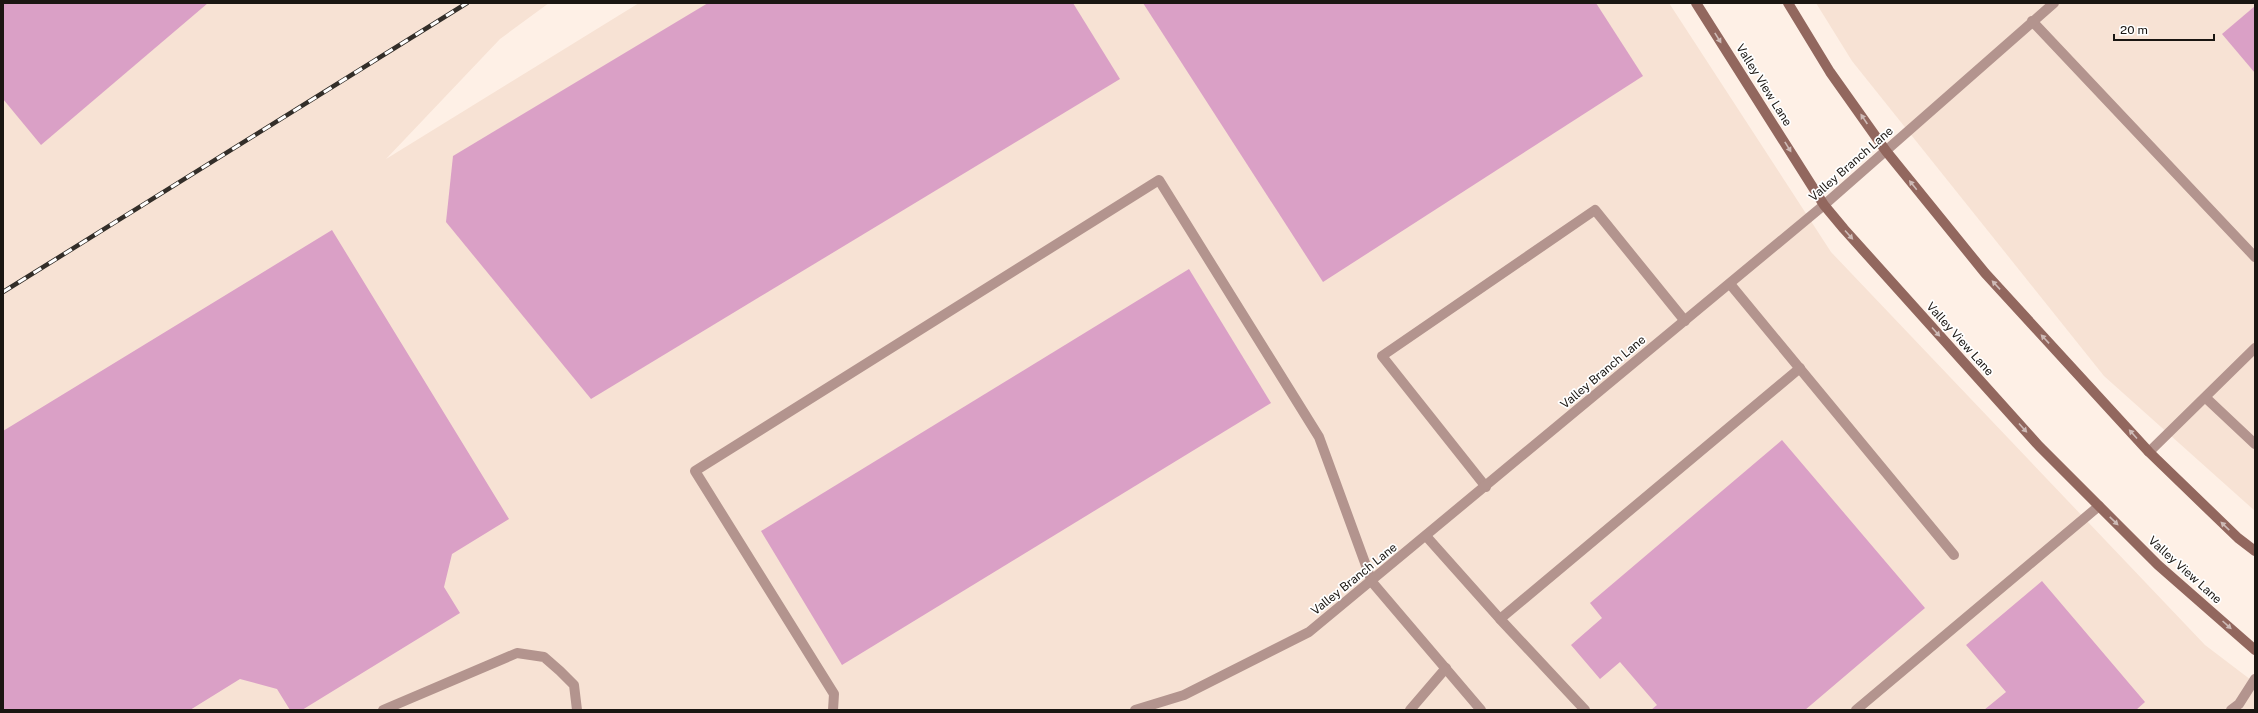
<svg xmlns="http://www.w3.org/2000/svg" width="2258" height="713" font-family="'Public Sans',sans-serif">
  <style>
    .built { fill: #f7e2d4 }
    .building { fill: #daa0c6 }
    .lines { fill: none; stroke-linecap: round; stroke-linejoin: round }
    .service { stroke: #b3948e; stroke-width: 10 }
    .minor { stroke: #b3948e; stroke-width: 10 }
    .secondary { stroke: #92675e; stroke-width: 10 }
    .rail-casing { stroke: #332e29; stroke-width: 4.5 }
    .rail { stroke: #fff; stroke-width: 3; stroke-dasharray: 9; stroke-linecap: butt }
    .oneway { fill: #cebbb7 }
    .labels { text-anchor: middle; stroke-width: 3.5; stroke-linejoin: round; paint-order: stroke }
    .street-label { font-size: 12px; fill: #1a1612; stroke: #fff }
  </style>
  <rect width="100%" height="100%" fill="#fef0e6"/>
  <!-- built -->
  <g class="built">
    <polygon points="3,3 549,3 500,39 386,159 639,3 1669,3 1831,252 2205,645 2255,683 2255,710 3,710"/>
    <polygon points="1816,3 2255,3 2255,511 2104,376 1852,61"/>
  </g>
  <!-- building -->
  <g class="building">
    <polygon points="3,3 208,3 41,145 3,99"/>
    <polygon points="708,3 1073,3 1120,79 591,399 446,222 453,156"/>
    <polygon points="1143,3 1596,3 1643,76 1323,282"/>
    <polygon points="2255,6 2255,73 2222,34"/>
    <polygon points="332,230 509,519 452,554 444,587 460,613 302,710 290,710 277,689 240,679 190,710 3,710 3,431"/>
    <polygon points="1189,269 1271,403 842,665 761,531"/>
    <polygon points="1782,440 1925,608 1805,710 1651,710 1657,705 1620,662 1600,679 1571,645 1602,618 1590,603"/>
    <polygon points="2042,581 2145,702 2136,710 1984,710 2006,692 1966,645"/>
  </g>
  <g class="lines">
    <!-- service -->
    <g class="service">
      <polyline points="2032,21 2255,257"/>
      <polyline points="1730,284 1954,555"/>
      <polyline points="2206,398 2255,444"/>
      <polyline points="2149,452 2255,348"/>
      <polyline points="1486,487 1382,356 1595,210 1685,321"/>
      <polyline points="1426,536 1500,619"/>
      <polyline points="383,710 517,653 544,657 560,671 574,685 577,710"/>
      <polyline points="833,710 834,694 695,471 1159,180 1319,437 1372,582 1481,710"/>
      <polyline points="1410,710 1446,668"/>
      <polyline points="1585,710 1500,619 1800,368"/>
      <polyline points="1856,710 2099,506"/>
      <polyline points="2231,710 2239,704 2255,679"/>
    </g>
    <!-- minor -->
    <polyline class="minor" points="1135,710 1184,695 1309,632 1824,205 2054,3"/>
    <!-- secondary -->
    <g class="secondary">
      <polyline points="1696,3 1824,205 1844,229 2039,446 2158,565 2255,650"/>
      <polyline points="1788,3 1830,72 1886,151 1985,273 2149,452 2238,538 2255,551"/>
    </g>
    <defs>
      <polyline id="rail" points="3,292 467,3"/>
    </defs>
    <!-- rail casing -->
    <use href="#rail" class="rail-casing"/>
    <!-- rail -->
    <use href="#rail" class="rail"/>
  </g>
  <!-- one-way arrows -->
  <defs><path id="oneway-solid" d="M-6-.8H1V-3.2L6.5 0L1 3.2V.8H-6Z"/></defs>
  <g class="oneway">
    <use href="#oneway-solid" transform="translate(1718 38) rotate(58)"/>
    <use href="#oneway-solid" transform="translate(1864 119) rotate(-124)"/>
    <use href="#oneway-solid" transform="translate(1788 147) rotate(58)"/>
    <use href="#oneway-solid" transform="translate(1913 185) rotate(-129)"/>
    <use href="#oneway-solid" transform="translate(1849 235) rotate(48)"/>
    <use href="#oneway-solid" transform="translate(1996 285) rotate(-133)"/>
    <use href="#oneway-solid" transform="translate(1936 332) rotate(48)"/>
    <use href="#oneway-solid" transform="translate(2045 339) rotate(-133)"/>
    <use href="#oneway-solid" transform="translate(2023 428) rotate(48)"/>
    <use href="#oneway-solid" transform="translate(2133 434) rotate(-132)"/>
    <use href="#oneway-solid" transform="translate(2114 521) rotate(44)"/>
    <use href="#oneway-solid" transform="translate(2225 526) rotate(-136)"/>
    <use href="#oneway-solid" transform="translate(2227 625) rotate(42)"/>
  </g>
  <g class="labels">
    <!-- street labels -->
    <g class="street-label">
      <text transform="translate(1764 85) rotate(58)" y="4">Valley View Lane</text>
      <text transform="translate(1851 164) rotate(-41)" y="4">Valley Branch Lane</text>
      <text transform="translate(1960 339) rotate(48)" y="4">Valley View Lane</text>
      <text transform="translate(1603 372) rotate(-40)" y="4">Valley Branch Lane</text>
      <text transform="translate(2185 570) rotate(42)" y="4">Valley View Lane</text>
      <text transform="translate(1354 579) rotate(-39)" y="4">Valley Branch Lane</text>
    </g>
  </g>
  <!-- border -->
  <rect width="2258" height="713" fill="none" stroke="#1a1612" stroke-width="8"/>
  <!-- scale -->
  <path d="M2114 34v6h100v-6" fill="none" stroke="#1a1612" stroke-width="2"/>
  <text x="2120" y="34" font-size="12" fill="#1a1612" stroke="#ffffff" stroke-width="3" paint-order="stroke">20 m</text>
</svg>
